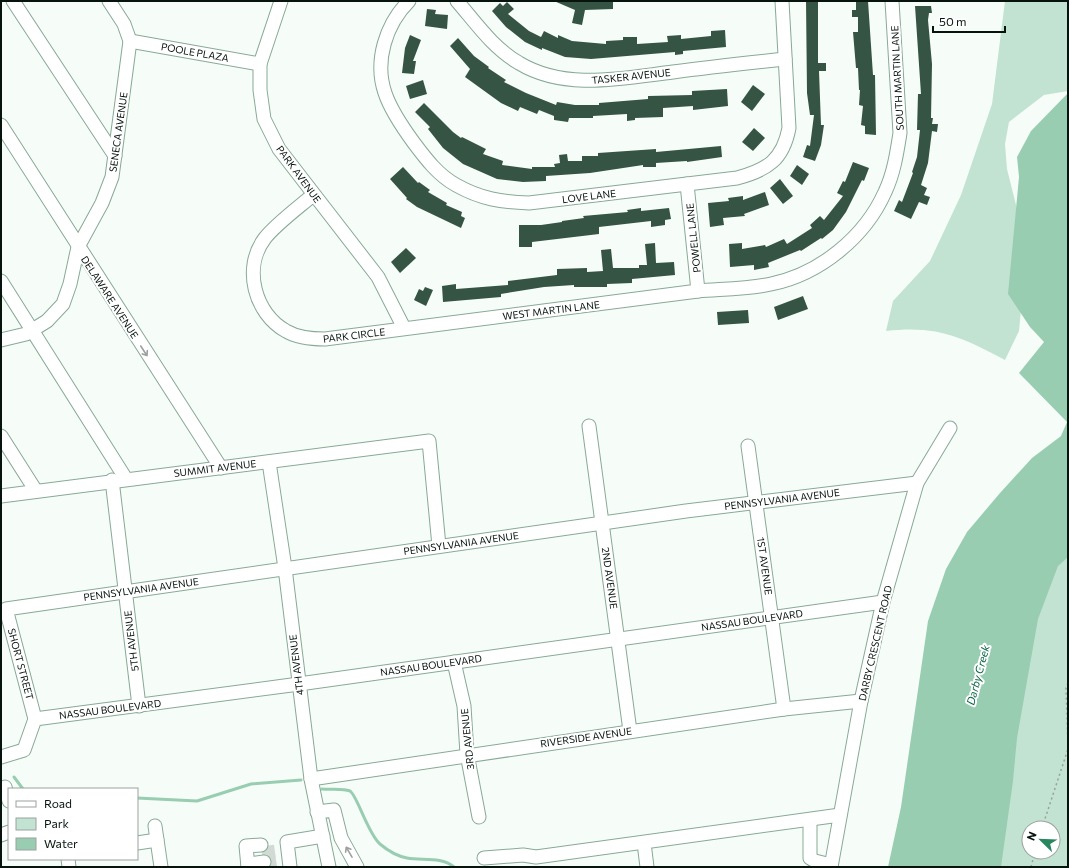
<svg xmlns="http://www.w3.org/2000/svg" width="1069" height="868" font-family="Commissioner,sans-serif">
  <style>
    .green { fill: #c2e3d1; fill-rule: evenodd }
    .water { fill: #98cdb1 }
    .lines { fill: none; stroke-linecap: round; stroke-linejoin: round }
    .stream { stroke: #98cdb1; stroke-width: 3 }
    .building { fill: #365444 }
    .minor-tunnel { stroke: #d2dad6; stroke-width: 13; stroke-dasharray: 13 6; stroke-linecap: butt }
    .minor-casing { stroke: #88a996; stroke-width: 15 }
    .path { stroke: #98a19c; stroke-width: 1.5; stroke-dasharray: 2 3; stroke-linecap: butt }
    .minor { stroke: #fff; stroke-width: 13 }
    .oneway { stroke: #9ca19e }
    .labels { text-anchor: middle; stroke-width: 4; stroke-linejoin: round; paint-order: stroke }
    .street-label { font-size: 10px; fill: #07140d; stroke: #fff }
    .water-label { font-size: 11px; font-style: italic; fill: #086543; stroke: #fff }
  </style>
  <rect width="100%" height="100%" fill="#f6fdf9"/>
  <!-- green -->
  <g class="green">
    <path d="M1005 1H1068V91L1044 95 1009 122 1005 144 1007 169 1016 205 1025 267 1019 331 1005 360C962 337 937 325 886 331L893 301 930 261 961 195 992 104Z"/>
    <path d="M1068 536V867H986L1022 659ZM1029 828H1053V852H1029Z"/>
  </g>
  <!-- water -->
  <polygon class="water" points="1068,93 1068,557 1058,566 1038,619 1017,738 1013,781 1001,867 888,867 901,807 928,621 946,569 967,532 1000,493 1032,458 1061,436 1067,422 1019,373 1044,342 1030,327 1008,294 1019,177 1017,157 1031,131"/>
  <g class="lines">
    <!-- stream -->
    <g class="stream">
      <polyline points="14,777 23,789"/>
      <path d="M322 789C330 790 342 788 350 791 357 795 368 834 380 844 387 850 397 856 407 858 422 861 441 856 454 867"/>
      <polyline points="137,798 197,801 251,784 301,780"/>
    </g>
  </g>
  <!-- building -->
  <g class="building">
    <polygon points="554,1 613,1 613,9 585,10 582,25 572,23 575,10"/>
    <polygon points="806,1 818,1 818,63 826,63 826,71 819,71 821,125 824,125 821,145 815,161 803,157 807,145 810,146 814,115 810,115 807,93"/>
    <polygon points="856,1 868,1 873,75 875,75 876,135 865,134 865,126 861,125 863,106 859,105 860,90 859,90 858,68 856,68 853,32 858,32 858,17 852,17 852,10 856,10"/>
    <polygon points="507,2 514,9 508,14 529,31 541,37 544,31 558,38 558,35 572,41 606,44 606,41 623,40 623,37 637,37 637,44 668,42 667,36 681,35 681,39 711,36 711,31 725,30 726,47 683,51 683,54 675,55 675,52 591,59 565,57 542,48 542,50 525,42 506,27 492,11 500,3 503,6"/>
    <polygon points="915,6 931,6 932,13 929,13 928,20 932,64 931,118 933,118 932,124 938,124 937,132 932,131 928,163 921,185 927,188 924,195 930,197 927,205 919,202 911,219 894,211 899,200 902,202 913,173 912,172 917,157 920,130 917,130 918,94 921,94"/>
    <polygon points="427,9 436,10 435,14 448,15 447,29 425,26"/>
    <polygon points="410,35 421,40 413,61 416,61 414,74 402,73 405,48"/>
    <polygon points="458,38 474,56 489,67 488,68 506,80 504,82 526,93 556,105 557,102 575,105 599,105 599,103 648,99 648,96 692,95 692,91 727,89 728,106 693,110 693,106 663,108 663,117 635,118 635,120 627,121 627,114 593,116 593,118 569,118 568,122 554,120 554,116 539,110 537,114 520,107 518,111 501,103 465,77 470,69 450,46"/>
    <polygon points="423,80 427,94 410,99 406,86"/>
    <polygon points="753,85 765,94 752,111 741,102"/>
    <polygon points="424,103 453,132 461,138 462,137 486,149 483,154 503,161 502,165 532,169 532,167 555,167 554,164 560,163 559,155 567,154 568,161 582,161 582,156 598,156 598,153 656,149 656,152 721,146 722,157 687,162 687,161 656,163 656,167 643,167 643,165 590,173 546,176 546,181 523,182 497,179 463,164 443,148 428,129 430,127 415,112"/>
    <polygon points="754,128 765,138 753,151 742,142"/>
    <polygon points="853,162 869,168 864,181 862,180 846,212 833,230 822,239 821,238 801,251 800,250 768,263 769,267 754,270 754,265 730,267 729,244 742,243 742,249 765,245 766,247 784,239 787,244 812,228 810,225 820,216 824,220 843,196 837,193 843,181 845,182"/>
    <polygon points="797,165 809,174 802,185 790,176"/>
    <polygon points="403,167 418,183 419,182 430,190 428,192 447,203 446,205 462,212 461,216 465,218 461,228 417,207 406,199 407,198 390,179"/>
    <polygon points="780,179 793,196 783,204 770,188"/>
    <polygon points="765,192 769,205 744,214 745,216 723,218 724,225 710,227 708,203 729,201 728,198 743,196 743,200"/>
    <polygon points="641,208 641,211 669,208 671,219 665,220 665,225 651,227 651,221 599,227 599,234 532,242 532,247 519,247 519,225 541,225 562,222 562,221 584,218 583,216 628,212 627,210"/>
    <polygon points="655,243 656,263 674,262 675,275 632,279 632,283 607,284 607,287 574,287 574,285 544,287 501,294 501,297 443,302 442,286 456,284 456,289 508,285 508,281 557,275 557,269 587,268 587,272 603,271 601,250 611,249 613,268 639,268 639,265 647,265 645,244"/>
    <polygon points="406,248 416,258 400,273 391,262"/>
    <polygon points="425,287 433,290 426,306 414,300 419,289 423,291"/>
    <polygon points="803,296 808,309 778,320 774,307"/>
    <polygon points="748,310 749,323 718,325 717,312"/>
  </g>
  <g class="lines">
    <!-- minor-tunnel -->
    <g class="minor-tunnel">
      <polyline points="262,853 277,851"/>
      <polyline points="264,862 276,860"/>
    </g>
    <defs>
      <g id="minor">
        <polyline points="13,1 115,156"/>
        <polyline points="281,1 260,64 260,90 264,119 279,149 378,277 404,328"/>
        <path d="M409 1C386 24 374 61 385 93 391 111 403 128 414 143 426 159 438 175 456 185 481 199 501 202 529 203L737 178C767 170 783 160 789 128L782 1"/>
        <path d="M457 1C476 23 493 48 519 63 565 91 623 78 673 72 711 67 748 63 785 59"/>
        <polyline points="130,41 260,64"/>
        <polyline points="1,125 221,468"/>
        <polyline points="687,184 698,291"/>
        <path d="M313 195C299 207 276 224 265 238 242 268 255 314 286 331 298 338 312 339 325 339L698 291C722 289 748 289 771 284 820 274 865 237 885 192 894 173 897 152 900 133L892 1"/>
        <polyline points="1,281 126,479"/>
        <polyline points="1,340 26,334 47,321 63,304 70,284 78,247 102,203 112,177 130,41 124,24 109,1"/>
        <polyline points="589,426 630,731"/>
        <polyline points="1,436 36,491"/>
        <polyline points="748,446 784,709"/>
        <polyline points="269,462 285,568 311,779 329,867"/>
        <polyline points="112,480 139,706"/>
        <polyline points="1,496 429,441 439,546"/>
        <polyline points="454,662 464,706 467,754 479,817"/>
        <polyline points="35,719 6,609 686,511 917,483"/>
        <polyline points="1,757 24,750 35,719 299,684 883,602"/>
        <polyline points="311,779 784,709 861,701"/>
        <polyline points="1,789 5,787 9,801"/>
        <polyline points="317,812 334,810 341,838 357,867"/>
        <polyline points="810,820 810,858 815,861 831,865"/>
        <polyline points="155,826 161,867"/>
        <polyline points="1,835 9,832"/>
        <polyline points="137,843 157,840"/>
        <polyline points="644,843 647,867"/>
        <polyline points="484,858 523,855 536,857 840,815"/>
        <polyline points="68,859 69,867"/>
        <polyline points="248,864 264,862"/>
        <polyline points="248,867 246,846 261,845"/>
        <polyline points="290,867 287,842 323,836"/>
        <polyline points="831,867 861,701 883,602 917,483 950,428"/>
      </g>
    </defs>
    <!-- minor casing -->
    <use href="#minor" class="minor-casing"/>
    <!-- path -->
    <g class="path">
      <polyline points="1068,683 1066,688 1068,745"/>
      <polyline points="1042,828 1068,749"/>
      <polyline points="1031,867 1035,852"/>
    </g>
    <!-- minor -->
    <use href="#minor" class="minor"/>
  </g>
  <!-- one-way arrows -->
  <defs><path id="oneway-shaft" d="M-6 0H5M1.5-3L5.5 0L1.5 3" fill="none" stroke-width="1.6" stroke-linecap="round" stroke-linejoin="round"/></defs>
  <g class="oneway">
    <use href="#oneway-shaft" transform="translate(144 351) rotate(57)"/>
    <use href="#oneway-shaft" transform="translate(349 852) rotate(-120)"/>
  </g>
  <g class="labels">
    <!-- street labels -->
    <g class="street-label">
      <text transform="translate(195 52) rotate(10)" y="4">POOLE PLAZA</text>
      <text transform="translate(631 76) rotate(-6)" y="4">TASKER AVENUE</text>
      <text transform="translate(897 78) rotate(-93)" y="4">SOUTH MARTIN LANE</text>
      <text transform="translate(118 132) rotate(-82)" y="4">SENECA AVENUE</text>
      <text transform="translate(299 174) rotate(54)" y="4">PARK AVENUE</text>
      <text transform="translate(589 196) rotate(-7)" y="4">LOVE LANE</text>
      <text transform="translate(693 238) rotate(-96)" y="4">POWELL LANE</text>
      <text transform="translate(110 297) rotate(57)" y="4">DELAWARE AVENUE</text>
      <text transform="translate(551 310) rotate(-7)" y="4">WEST MARTIN LANE</text>
      <text transform="translate(354 335) rotate(-7)" y="4">PARK CIRCLE</text>
      <text transform="translate(215 468) rotate(-7)" y="4">SUMMIT AVENUE</text>
      <text transform="translate(782 499) rotate(-7)" y="4">PENNSYLVANIA AVENUE</text>
      <text transform="translate(461 543) rotate(-8)" y="4">PENNSYLVANIA AVENUE</text>
      <text transform="translate(765 566) rotate(82)" y="4">1ST AVENUE</text>
      <text transform="translate(610 578) rotate(82)" y="4">2ND AVENUE</text>
      <text transform="translate(141 589) rotate(-8)" y="4">PENNSYLVANIA AVENUE</text>
      <text transform="translate(752 620) rotate(-8)" y="4">NASSAU BOULEVARD</text>
      <text transform="translate(131 641) rotate(-97)" y="4">5TH AVENUE</text>
      <text transform="translate(875 643) rotate(-77)" y="4">DARBY CRESCENT ROAD</text>
      <text transform="translate(21 664) rotate(75)" y="4">SHORT STREET</text>
      <text transform="translate(296 665) rotate(-97)" y="4">4TH AVENUE</text>
      <text transform="translate(431 665) rotate(-8)" y="4">NASSAU BOULEVARD</text>
      <text transform="translate(110 709) rotate(-7)" y="4">NASSAU BOULEVARD</text>
      <text transform="translate(586 737) rotate(-8)" y="4">RIVERSIDE AVENUE</text>
      <text transform="translate(467 739) rotate(-96)" y="4">3RD AVENUE</text>
    </g>
    <!-- water labels -->
    <g class="water-label">
      <text transform="translate(978 675) rotate(-75)" y="4">Darby Creek</text>
    </g>
  </g>
  <!-- border -->
  <rect width="1069" height="868" fill="none" stroke="#07140d" stroke-width="4"/>
  <!-- legend -->
  <rect x="8" y="788" width="130" height="72" fill="#ffffff" stroke="#9ca19e"/>
  <rect x="16" y="801" width="20" height="6" fill="#ffffff" stroke="#9ca19e"/>
  <text x="44" y="808" font-size="12" fill="#07140d">Road</text>
  <rect x="16" y="818" width="20" height="12" fill="#c2e3d1" stroke="#9ca19e"/>
  <text x="44" y="828" font-size="12" fill="#07140d">Park</text>
  <rect x="16" y="838" width="20" height="12" fill="#98cdb1" stroke="#9ca19e"/>
  <text x="44" y="848" font-size="12" fill="#07140d">Water</text>
  <!-- north arrow -->
  <g transform="translate(1041 840) rotate(293)"><circle r="19" fill="#ffffff" stroke="#9ca19e"/>
  <path d="M0-3L7 15L0 10L-7 15Z" fill="#28875f"/>
  <text y="-6" font-size="11" font-weight="bold" text-anchor="middle" fill="#07140d">N</text>
  </g>
  <!-- scale -->
  <path d="M933 26v6h72v-6" fill="none" stroke="#07140d" stroke-width="2"/>
  <text x="939" y="26" font-size="12" fill="#07140d" stroke="#ffffff" stroke-width="3" paint-order="stroke">50 m</text>
</svg>
